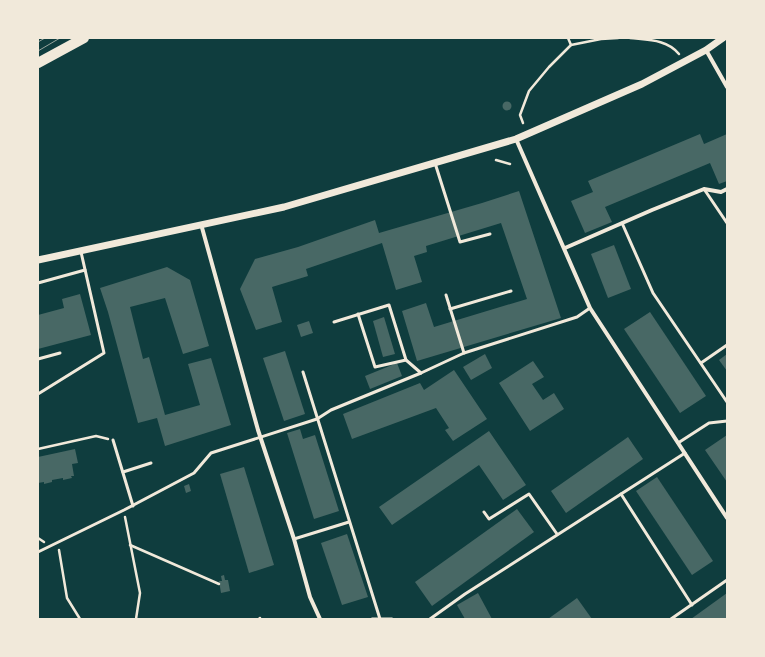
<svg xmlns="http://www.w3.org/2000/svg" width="765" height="657" font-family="'Crimson Pro',serif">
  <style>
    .building { fill: #486865 }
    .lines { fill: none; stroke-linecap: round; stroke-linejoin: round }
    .path { stroke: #f1e9da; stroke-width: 2.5 }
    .service { stroke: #f1e9da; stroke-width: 3 }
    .minor { stroke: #f1e9da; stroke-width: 4 }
    .tertiary { stroke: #f1e9da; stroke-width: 7 }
    .primary { stroke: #f1e9da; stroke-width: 10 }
    .tram { stroke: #97a49c; stroke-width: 1 }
  </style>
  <rect width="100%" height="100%" fill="#0f3d3e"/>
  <!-- building -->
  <g class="building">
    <circle cx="507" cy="106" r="4.5"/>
    <polygon points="700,134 704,144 727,134 727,181 719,184 710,163 605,207 612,222 585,233 571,201 593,192 588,181"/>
    <polygon points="519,191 561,318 417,361 402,311 426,303 434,327 527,299 501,223 426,246 427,252 414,256 422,282 396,290 382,243 306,269 308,276 272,287 282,322 256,330 240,289 255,259 298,247 375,220 379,233 482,203"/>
    <polygon points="614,245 631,289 608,298 591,254"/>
    <polygon points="167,267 190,280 209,346 183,354 165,298 130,307 143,359 149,357 165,415 200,405 188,364 211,358 231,425 165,446 157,418 138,423 108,312 100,288"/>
    <polygon points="80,294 91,335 38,349 38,315 64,308 62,299"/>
    <polygon points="650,312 706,396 680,413 624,329"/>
    <polygon points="384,317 395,354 383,357 373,321"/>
    <polygon points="309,321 313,333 301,337 297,325"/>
    <polygon points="285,351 305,414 284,421 263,358"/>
    <polygon points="485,354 492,368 471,380 463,367"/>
    <polygon points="727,354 727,371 719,360"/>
    <polygon points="533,361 544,377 532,384 543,400 554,393 564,409 530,431 499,383"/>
    <polygon points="397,363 402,376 370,389 365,376"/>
    <polygon points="454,370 487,419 453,441 445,430 449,428 436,408 352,439 343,414 420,383 424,390"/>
    <polygon points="300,429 303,439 315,435 339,511 314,519 287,433"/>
    <polygon points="489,431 526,485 503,500 479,465 392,525 379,507"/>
    <polygon points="727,435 727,482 705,450"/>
    <polygon points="628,437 643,459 566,513 551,491"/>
    <polygon points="75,449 78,463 72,464 74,476 71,476 72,478 63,480 63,478 52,480 52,482 44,484 44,482 38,483 38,457"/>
    <polygon points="244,467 274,565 249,573 220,474"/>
    <polygon points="657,477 713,561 692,575 636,491"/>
    <polygon points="189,484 191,491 186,493 184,486"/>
    <polygon points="517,509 534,532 432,606 415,582"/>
    <polygon points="347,534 368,597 342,605 321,543"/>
    <polygon points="224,575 225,580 228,580 230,591 221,593 219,581 222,581 221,576"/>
    <polygon points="478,593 492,619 465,619 457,605"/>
    <polygon points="727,593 727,619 691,619"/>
    <polygon points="577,598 592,619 548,619"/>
  </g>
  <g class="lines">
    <!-- path -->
    <g class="path">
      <polyline points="568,38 571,45"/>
      <path d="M630 38C647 40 667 39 679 54"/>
      <polyline points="523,123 520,115 529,91 549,67 571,45 601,39 618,38"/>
      <polyline points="496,160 510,164"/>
      <polyline points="38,449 96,436 108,439"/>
      <polyline points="125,517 140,593 136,619"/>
      <polyline points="38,538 44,542"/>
      <polyline points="130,545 219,584"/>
      <polyline points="59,550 67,598 80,619"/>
      <polyline points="259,619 260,618"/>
    </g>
    <!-- service -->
    <g class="service">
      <polyline points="435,163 460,242 490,234"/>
      <polyline points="704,189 727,223"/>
      <polyline points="622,223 653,293 727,402"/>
      <polyline points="38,283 85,270"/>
      <polyline points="446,295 464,353"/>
      <polyline points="450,309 511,291"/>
      <polyline points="358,314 375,367 406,360"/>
      <polyline points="334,322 389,305 406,360 421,373"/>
      <polyline points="38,359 60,353"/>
      <polyline points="701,363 727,345"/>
      <polyline points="303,372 380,619"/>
      <polyline points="38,394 104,353 81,252"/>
      <polyline points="113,440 133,506"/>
      <polyline points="678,443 709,423 727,421"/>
      <polyline points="123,472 151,463"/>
      <polyline points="621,494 692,605"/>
      <polyline points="484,512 489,519 529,494 557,534"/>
      <polyline points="294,539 349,522"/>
      <polyline points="38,552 124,510 194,473 211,453 317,419 331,410 421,373 464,353 577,317 590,308"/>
      <polyline points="372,619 392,619"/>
      <polyline points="430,619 465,594 685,453"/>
      <polyline points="671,619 727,580"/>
    </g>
    <!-- minor -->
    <g class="minor">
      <polyline points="706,50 727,87"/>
      <polyline points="516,139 590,308 727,518"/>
      <polyline points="201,224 258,430 294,539 310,597 320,619"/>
      <polyline points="565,248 652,210 704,189 721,192 727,189"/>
    </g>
    <!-- tertiary -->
    <polyline class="tertiary" points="38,260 284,207 516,139 642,84 706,50 723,38"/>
    <!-- primary -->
    <polyline class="primary" points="38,63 84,38"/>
    <!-- tram -->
    <g class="tram">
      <polyline points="38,42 45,38"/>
      <polyline points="38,51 60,38"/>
    </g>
  </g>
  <!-- border -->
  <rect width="765" height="657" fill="none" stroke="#f1e9da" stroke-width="78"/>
</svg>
